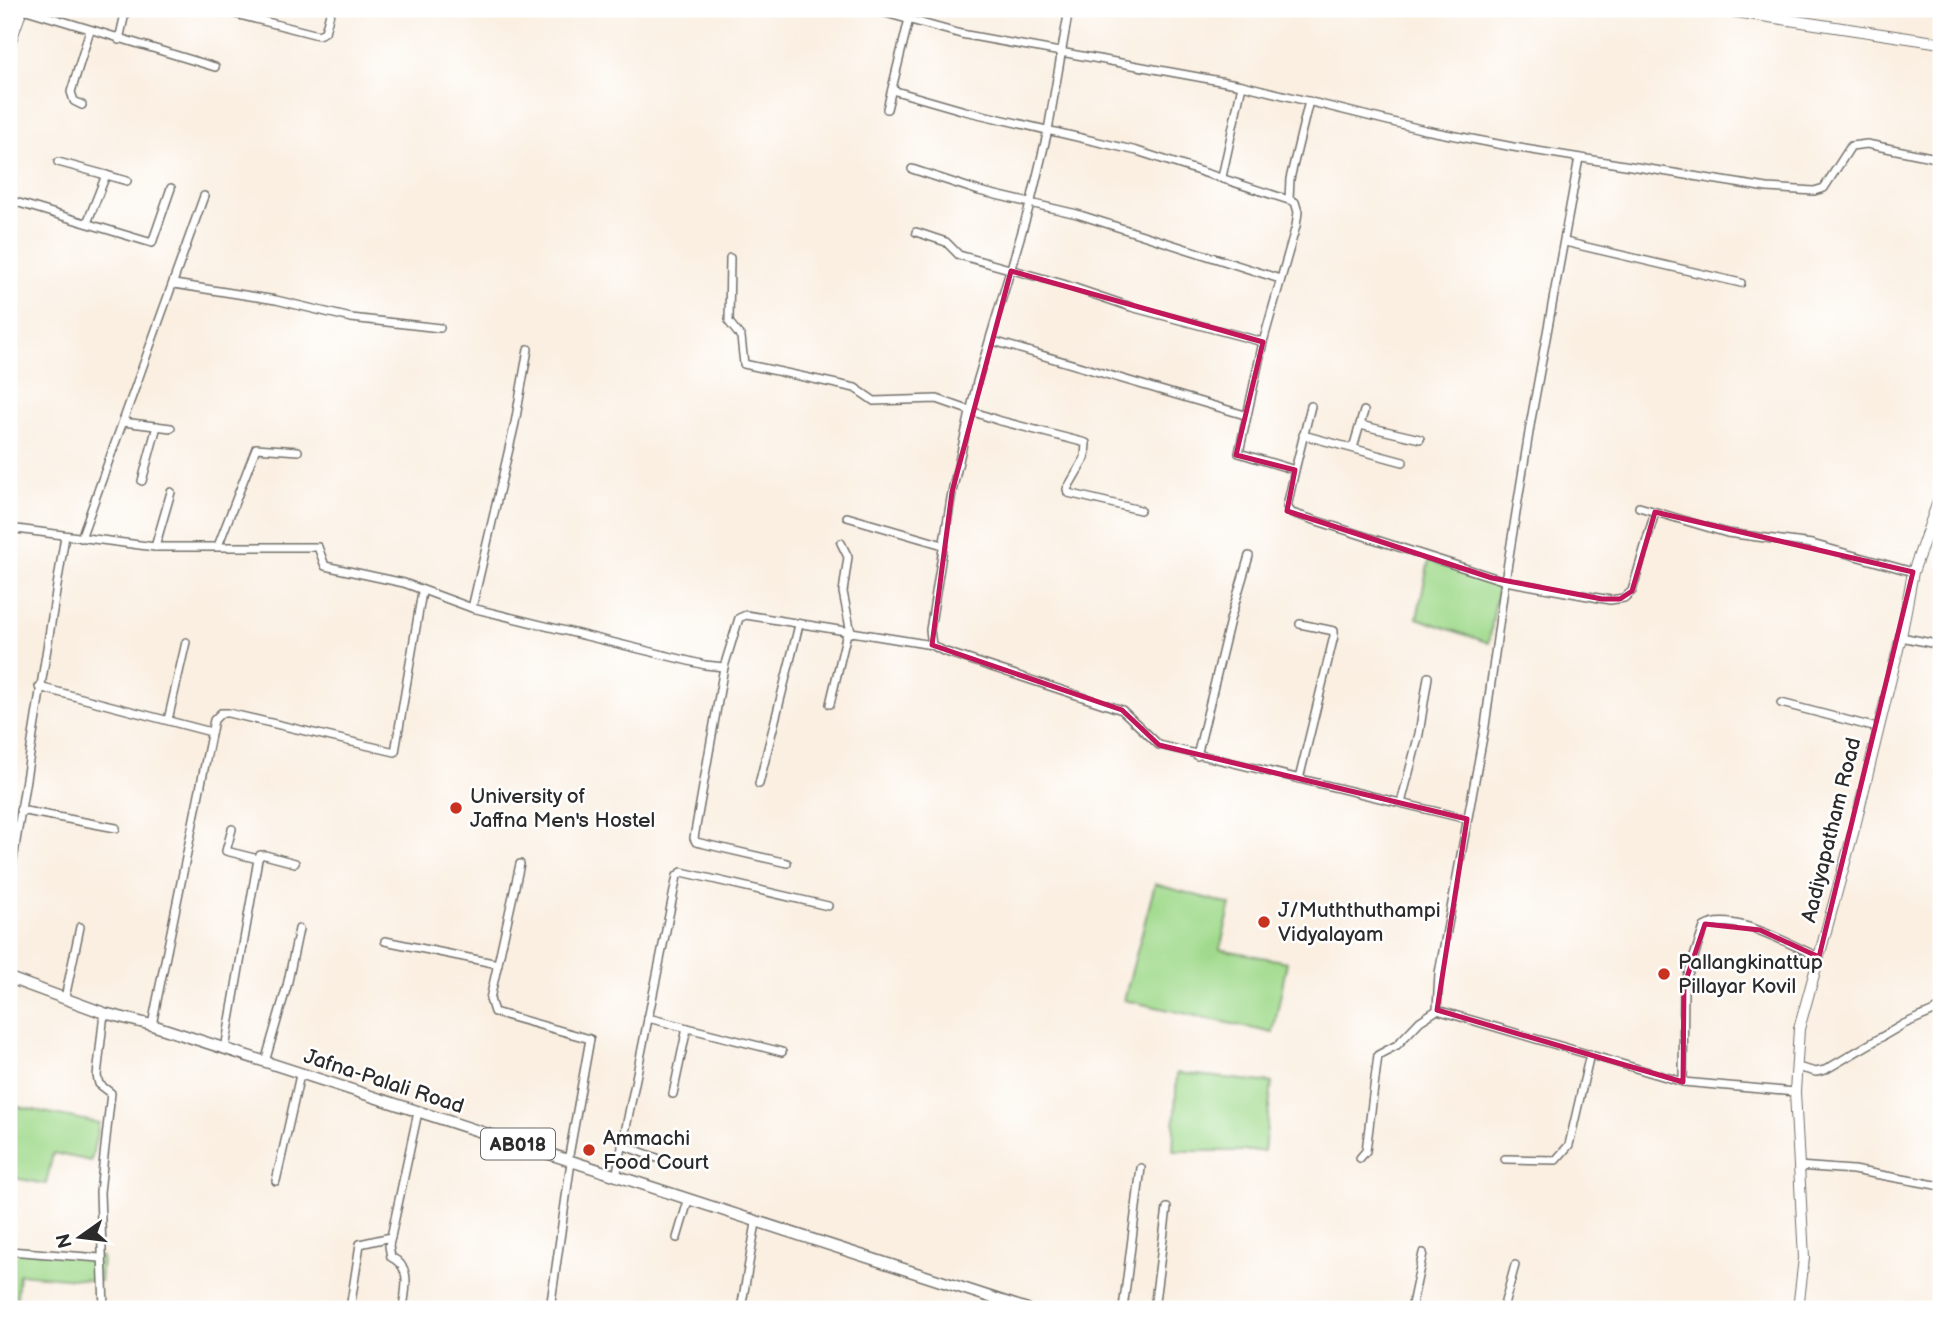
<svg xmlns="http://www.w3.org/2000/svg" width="1950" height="1318" font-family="'Balsamiq Sans',sans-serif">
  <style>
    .green { fill: #a0da8c; stroke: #66825c; stroke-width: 2 }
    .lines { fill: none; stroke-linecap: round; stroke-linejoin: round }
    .street-casing { stroke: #73706b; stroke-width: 10 }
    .secondary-casing { stroke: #73706b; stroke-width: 12 }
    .primary-casing { stroke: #73706b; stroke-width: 13 }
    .street { stroke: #fff; stroke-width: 7 }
    .secondary { stroke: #fff; stroke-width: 10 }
    .primary { stroke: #fff; stroke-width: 10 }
    .marked { fill: none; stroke: #c2185b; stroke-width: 5; stroke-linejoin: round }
    .poi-dot { fill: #c8321e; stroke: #fff; stroke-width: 2.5 }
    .labels { text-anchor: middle; stroke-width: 5; stroke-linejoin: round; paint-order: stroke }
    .shield { fill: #fff; stroke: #6b6b6b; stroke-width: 2 }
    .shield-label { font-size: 19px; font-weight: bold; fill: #2b2b2b }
    .poi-label { font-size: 21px; fill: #2b2b2b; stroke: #fff; text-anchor: start }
    .street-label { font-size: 21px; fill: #2b2b2b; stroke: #fff }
  </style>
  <rect width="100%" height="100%" fill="#fff"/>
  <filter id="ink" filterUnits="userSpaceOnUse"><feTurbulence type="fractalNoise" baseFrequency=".0143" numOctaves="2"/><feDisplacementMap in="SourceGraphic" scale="14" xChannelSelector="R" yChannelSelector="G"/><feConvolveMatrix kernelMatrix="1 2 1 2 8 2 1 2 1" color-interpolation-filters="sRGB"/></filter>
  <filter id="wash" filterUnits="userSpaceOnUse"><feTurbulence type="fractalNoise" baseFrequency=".00686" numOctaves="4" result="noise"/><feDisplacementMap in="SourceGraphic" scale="28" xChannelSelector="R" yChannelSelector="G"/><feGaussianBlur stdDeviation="1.57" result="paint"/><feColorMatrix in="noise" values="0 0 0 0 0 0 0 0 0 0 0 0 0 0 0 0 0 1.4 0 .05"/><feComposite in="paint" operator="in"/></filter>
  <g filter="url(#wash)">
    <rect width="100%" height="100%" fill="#faefe1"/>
    <!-- green -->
    <g class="green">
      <polygon points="1429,560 1498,586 1489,643 1417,618"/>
      <polygon points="1155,884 1231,905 1220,949 1287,962 1273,1033 1124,1000"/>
      <polygon points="1177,1073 1272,1083 1264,1151 1173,1151"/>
      <polygon points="9,1105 99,1123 91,1161 53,1153 46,1184 9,1177"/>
      <polygon points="9,1249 102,1257 100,1281 19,1274 16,1308 9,1308"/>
    </g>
  </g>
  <g filter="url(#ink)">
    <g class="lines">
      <defs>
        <g id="street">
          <polyline points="23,9 215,67"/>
          <polyline points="216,9 318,35 325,32 331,9"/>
          <polyline points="871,9 961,34 1242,85 1425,130 1513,147 1767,188 1814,191 1824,188 1851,146 1867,144 1941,159"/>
          <polyline points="1069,9 1048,130 1031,201 977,382 952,492 930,630 932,645 943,651 1122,710 1159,745 1467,819"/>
          <polyline points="119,40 126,9"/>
          <polyline points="892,90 965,111 1137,151 1295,202 1298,212 1296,226 1263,342 1239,453 1295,470 1287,507 1292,513 1505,581 1531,420 1579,158"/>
          <polyline points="82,105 74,101 71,92 90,30"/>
          <polyline points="887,109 909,19"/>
          <polyline points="58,162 106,175"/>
          <polyline points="912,169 979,191 1077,214 1280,279"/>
          <polyline points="1222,177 1242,85"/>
          <polyline points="1289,199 1290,179 1309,101"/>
          <polyline points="9,200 152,243 171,188"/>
          <polyline points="87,223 106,175 127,181"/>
          <polyline points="916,232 946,242 959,255 1063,284 1131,307 1263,342"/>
          <polyline points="1565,242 1741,283"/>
          <polyline points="730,258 729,322 741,337 744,364 855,388 874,401 937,399 997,420 1086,443 1085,458 1067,489 1068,493 1140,510"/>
          <polyline points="174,284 276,300 351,318 440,328"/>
          <polyline points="990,340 1245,415"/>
          <polyline points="123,422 171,428"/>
          <polyline points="1360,425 1420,439"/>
          <polyline points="1303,435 1403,462"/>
          <polyline points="1353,448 1364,411"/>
          <polyline points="1295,470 1311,406"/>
          <polyline points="142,481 157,426"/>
          <polyline points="1639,507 1727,533 1812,544 1913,572"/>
          <polyline points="1655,512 1632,591 1624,598 1610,600 1505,581 1485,726 1439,973 1437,1010 1683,1082 1795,1092"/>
          <polyline points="847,517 943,545"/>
          <polyline points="9,528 155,547 318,547 325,566 404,583 472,608 705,665 724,667 739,618 746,615 932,645"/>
          <polyline points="1925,534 1941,539"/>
          <polyline points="81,538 204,196"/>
          <polyline points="841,543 848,557 843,592 851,633"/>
          <polyline points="218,546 256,448 298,451"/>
          <polyline points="155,547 171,492"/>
          <polyline points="472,608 515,423 528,349"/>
          <polyline points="1901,637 1941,645"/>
          <polyline points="724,667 694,838 696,842 787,863"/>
          <polyline points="39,687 211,732"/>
          <polyline points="1781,703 1877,728"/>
          <polyline points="830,704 847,633"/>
          <polyline points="168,720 186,642"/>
          <polyline points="1197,756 1230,620 1249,556"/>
          <polyline points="1299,779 1334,636 1334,631 1300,624"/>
          <polyline points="759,784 799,625"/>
          <polyline points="1401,803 1419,734 1428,677"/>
          <polyline points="20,810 116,828"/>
          <polyline points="232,829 226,851 258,859"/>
          <polyline points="520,864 490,999 494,1012 590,1039 568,1161"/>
          <polyline points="9,885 65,536"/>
          <polyline points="385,941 498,964"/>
          <polyline points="65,998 80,927"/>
          <polyline points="648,1018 782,1052"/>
          <polyline points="152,1025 214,720 221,713 228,713 395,752 422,592"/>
          <polyline points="225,1049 258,859 260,855 265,855 295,863"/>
          <polyline points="265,1062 287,986 299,929"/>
          <polyline points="1797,1067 1816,1072 1825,1070 1904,1024 1941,1008"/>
          <path d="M1683 1082 1684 986 1704 927C1732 910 1792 946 1819 957"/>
          <polyline points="673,1094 687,1028"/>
          <polyline points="622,1145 657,1158"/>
          <polyline points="1360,1158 1366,1151 1378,1055 1397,1045 1420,1021 1437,1010"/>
          <polyline points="1505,1159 1556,1160 1569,1145 1590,1054"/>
          <polyline points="1798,1166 1853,1170 1941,1186"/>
          <polyline points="616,1177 677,876 682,872 828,906"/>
          <polyline points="276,1181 300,1075"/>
          <polyline points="677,1238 688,1201"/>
          <polyline points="9,1251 100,1258"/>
          <polyline points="104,1309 100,1192 111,1093 99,1084 97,1076 104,1013"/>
          <polyline points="350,1309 360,1244 391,1237"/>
          <path d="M403 1309C405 1288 413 1268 391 1257L389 1246 418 1112"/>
          <polyline points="550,1309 571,1162"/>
          <polyline points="741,1309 756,1223"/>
          <polyline points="1123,1309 1141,1168"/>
          <polyline points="1154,1309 1167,1208"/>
          <polyline points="1411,1309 1423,1253"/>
          <polyline points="1503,1309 1515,1265"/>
        </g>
        <g id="secondary">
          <polyline points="1716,9 1941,43"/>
          <polyline points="9,46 22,9"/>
          <polyline points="1798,1309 1804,1258 1795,1092 1799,1029 1855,826 1901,637 1913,572 1941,493"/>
        </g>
        <polyline id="primary" points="9,978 104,1013 152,1025 1027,1309"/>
      </defs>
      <!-- street casing -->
      <use href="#street" class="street-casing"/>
      <!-- secondary casing -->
      <use href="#secondary" class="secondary-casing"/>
      <!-- primary casing -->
      <use href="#primary" class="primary-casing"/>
      <!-- street -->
      <use href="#street" class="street"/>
      <!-- secondary -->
      <use href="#secondary" class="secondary"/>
      <!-- primary -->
      <use href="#primary" class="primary"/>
    </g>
  </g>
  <!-- marked area -->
  <path class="marked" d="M1011 271 1263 342 1236 455 1295 470 1287 511 1492 578 1602 599H1620L1632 591 1655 512 1913 572 1819 957 1760 930 1705 924 1684 986 1683 1082 1437 1010 1467 819 1159 745 1122 710 932 645 952 492Z"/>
  <!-- markers -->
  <g class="poi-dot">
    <circle cx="456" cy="808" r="7"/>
    <circle cx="1264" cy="922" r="7"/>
    <circle cx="1664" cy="974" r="7"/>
    <circle cx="589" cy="1150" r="7"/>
  </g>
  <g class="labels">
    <!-- shield labels -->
    <rect class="shield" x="481" y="1128.5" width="74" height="31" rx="5"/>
    <g class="shield-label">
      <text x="518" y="1151">AB018</text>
    </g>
    <!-- poi labels -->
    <g class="poi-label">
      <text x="470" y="803">University of<tspan x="470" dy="24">Jaffna Men's Hostel</tspan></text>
      <text x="1278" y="917">J/Muththuthampi<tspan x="1278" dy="24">Vidyalayam</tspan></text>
      <text x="1678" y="969">Pallangkinattup<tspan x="1678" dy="24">Pillayar Kovil</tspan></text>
      <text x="603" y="1145">Ammachi<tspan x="603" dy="24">Food Court</tspan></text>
    </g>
    <!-- street labels -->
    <g class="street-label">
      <text transform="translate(1831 830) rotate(-76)" y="7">Aadiyapatham Road</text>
      <text transform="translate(384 1081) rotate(18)" y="7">Jafna-Palali Road</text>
    </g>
  </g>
  <!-- margin -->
  <rect width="1950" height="1318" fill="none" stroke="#fff" stroke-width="35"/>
  <!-- north arrow -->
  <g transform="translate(80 1237) rotate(256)" stroke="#ffffff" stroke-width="5" paint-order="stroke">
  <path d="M0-5L12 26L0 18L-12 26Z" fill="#2b2b2b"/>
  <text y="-10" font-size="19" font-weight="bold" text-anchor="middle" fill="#2b2b2b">N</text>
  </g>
</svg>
